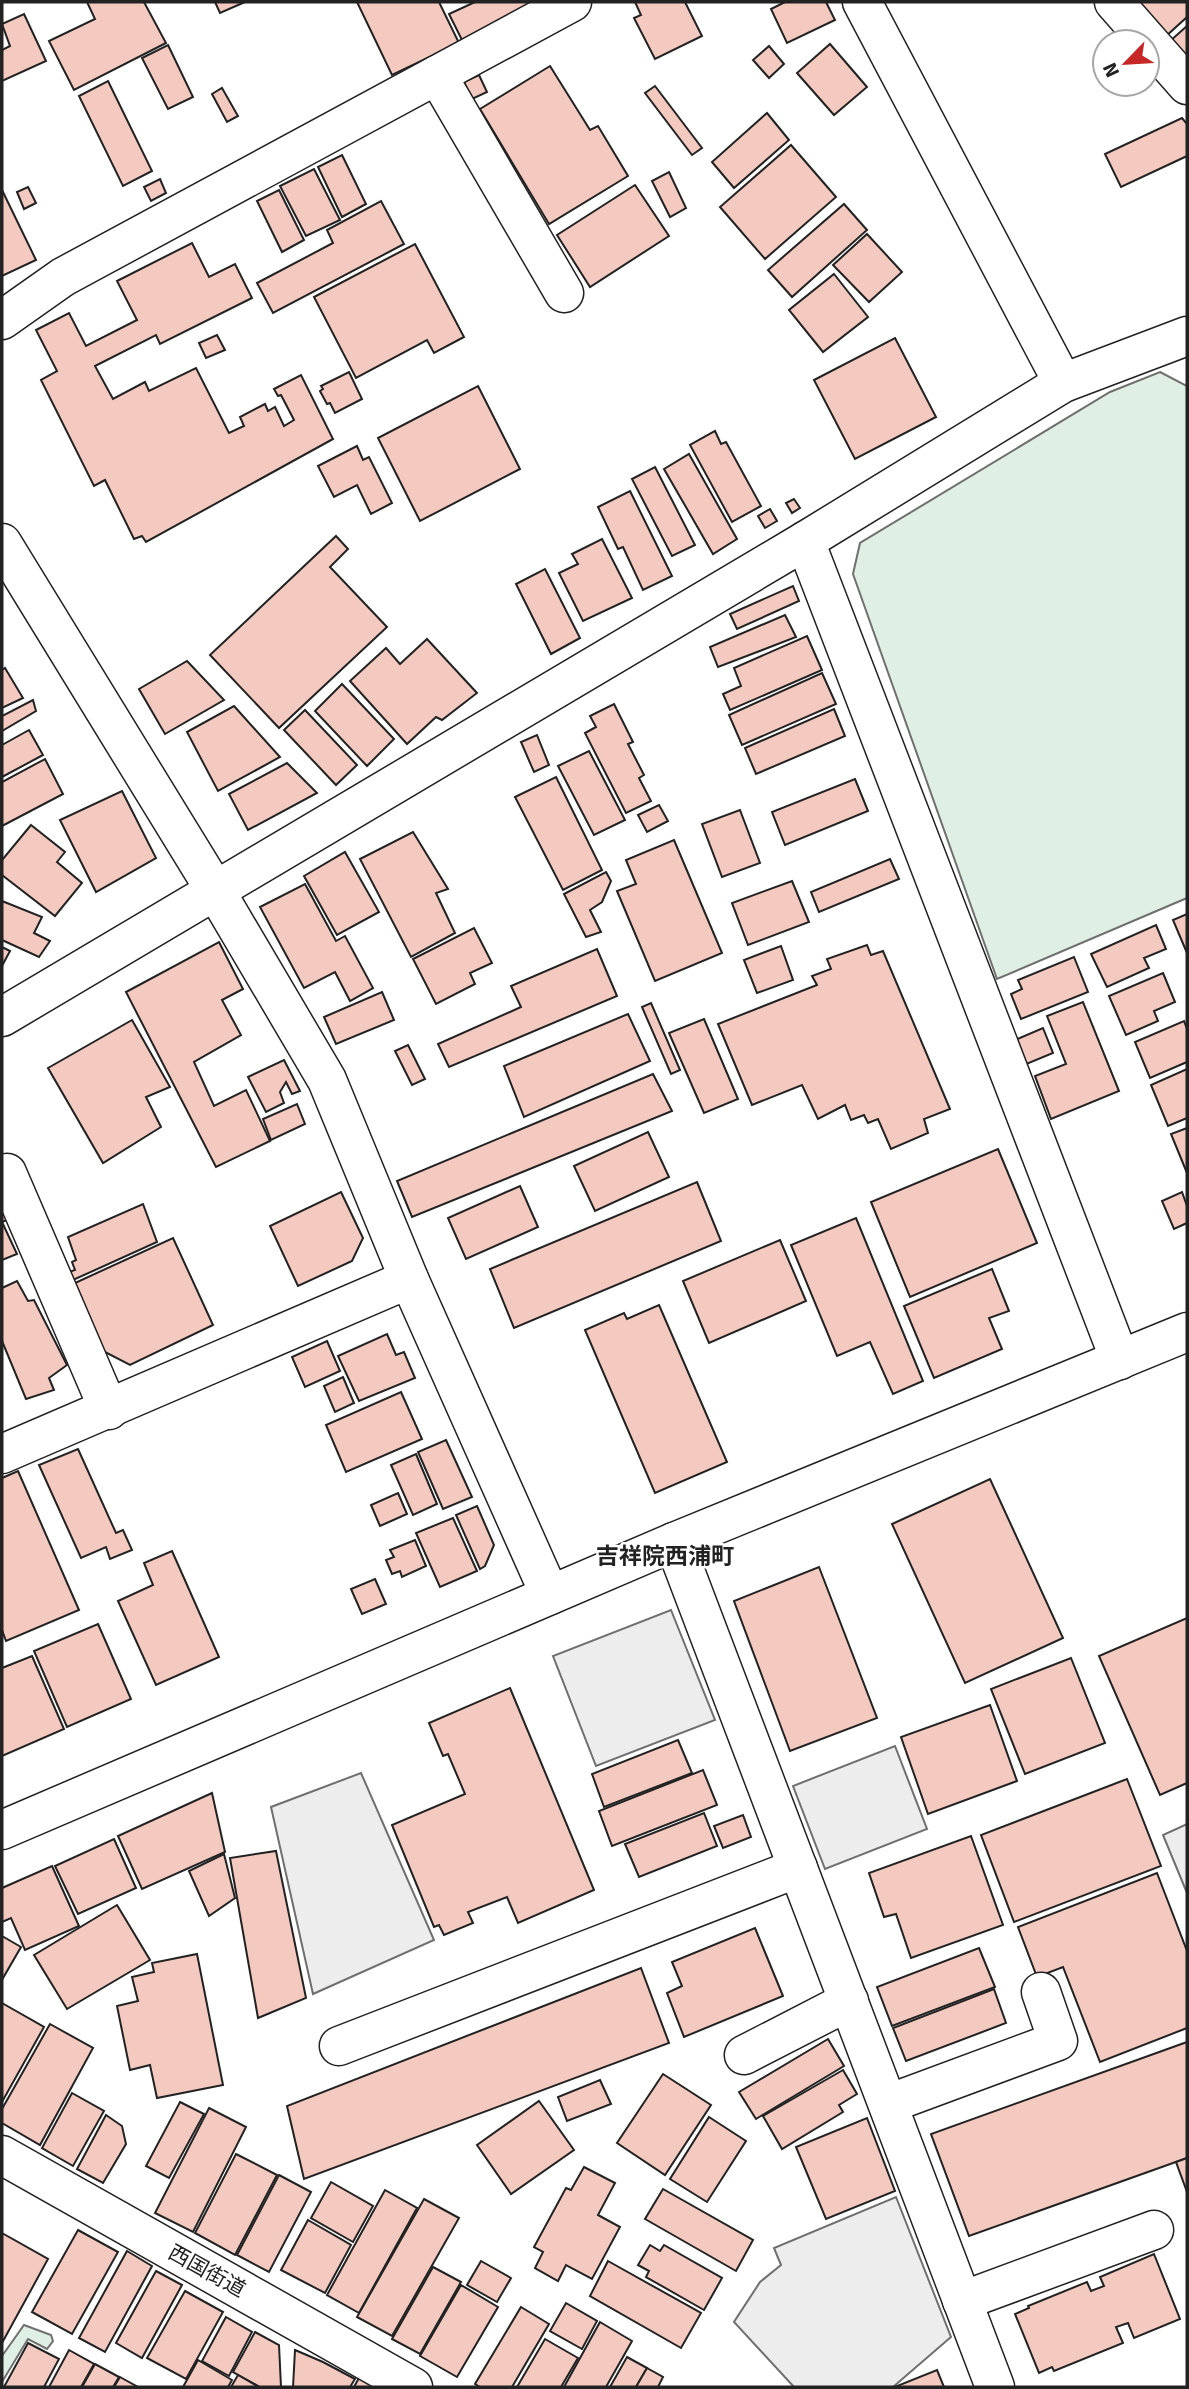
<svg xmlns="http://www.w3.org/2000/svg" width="1189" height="2389" font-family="Signika,'Noto Sans JP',sans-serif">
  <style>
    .green { fill: #e0efe3; stroke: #6f6f6f; stroke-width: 2 }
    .parking { fill: #ededed; stroke: #6f6f6f; stroke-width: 2 }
    .building { fill: #f3c9c0; stroke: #222; stroke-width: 2 }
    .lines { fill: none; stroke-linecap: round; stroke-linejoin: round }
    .minor-casing { stroke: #222; stroke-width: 41 }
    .minor { stroke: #fff; stroke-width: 38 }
    .labels { text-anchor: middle; stroke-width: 5; stroke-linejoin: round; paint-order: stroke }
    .street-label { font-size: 21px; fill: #222; stroke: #fff }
    .neighbourhood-label { font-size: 23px; font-weight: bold; fill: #222; stroke: #fff }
  </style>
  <rect width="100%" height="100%" fill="#fff"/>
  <!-- green -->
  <g class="green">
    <polygon points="1160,372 1187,386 1187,898 997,979 853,574 860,543 1110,392"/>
    <polygon points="24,2325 51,2335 53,2341 47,2349 28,2339 2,2382 2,2356"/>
  </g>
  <!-- parking -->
  <g class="parking">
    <polygon points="671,1610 715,1720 596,1766 553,1656"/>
    <polygon points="895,1746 927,1829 825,1869 793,1786"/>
    <polygon points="361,1773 434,1940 313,1994 271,1807"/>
    <polygon points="1187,1824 1187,1893 1163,1835"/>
    <polygon points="896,2197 951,2337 893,2387 794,2387 734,2322 760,2282 781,2265 774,2248"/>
  </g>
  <!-- building -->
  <g class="building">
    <polygon points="87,2 144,2 166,43 74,90 49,41 95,19"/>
    <polygon points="215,2 245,2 220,13"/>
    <polygon points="357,2 439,2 459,43 392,75"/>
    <polygon points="475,2 541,2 462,40 449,14"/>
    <polygon points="635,2 685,2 702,36 655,59 634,18 641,15"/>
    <polygon points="785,2 826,2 835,20 787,43 771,9"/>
    <polygon points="1133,2 1187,2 1187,17 1165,37"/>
    <polygon points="24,14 46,61 2,81 2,50 10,46 2,24"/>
    <polygon points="1187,26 1187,61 1170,41"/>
    <polygon points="830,44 867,87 834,115 797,73"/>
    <polygon points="168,45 193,97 168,109 142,58"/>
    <polygon points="769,46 784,64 769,78 753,60"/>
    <polygon points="550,66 590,130 598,126 628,176 549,224 480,109"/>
    <polygon points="479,75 487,92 472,99 464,82"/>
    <polygon points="108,81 152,171 123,186 79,96"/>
    <polygon points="655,86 702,148 692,155 645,93"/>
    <polygon points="222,88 238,116 227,122 212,94"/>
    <polygon points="767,113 789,140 734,188 712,162"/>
    <polygon points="1182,118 1187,124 1187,156 1121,187 1105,154"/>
    <polygon points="791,145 836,197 765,259 720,207"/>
    <polygon points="342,155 366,204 342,217 318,167"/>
    <polygon points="314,169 340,220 306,236 280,186"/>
    <polygon points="669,172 686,208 670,217 652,181"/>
    <polygon points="160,179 166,193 151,201 144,187"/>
    <polygon points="635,185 669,236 590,287 557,235"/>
    <polygon points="28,187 36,203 24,209 17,192"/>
    <polygon points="2,190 36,260 2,276"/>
    <polygon points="279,190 304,240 282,252 257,201"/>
    <polygon points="381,201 404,244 273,313 257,283 333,243 327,230"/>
    <polygon points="844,204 867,230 792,297 768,270"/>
    <polygon points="867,234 902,272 869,302 833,265"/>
    <polygon points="192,243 209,277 235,264 252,298 160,344 156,335 95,366 113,399 145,382 149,391 196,368 229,433 244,426 240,417 265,404 268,411 275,407 284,426 294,420 281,395 278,396 274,389 301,375 333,439 146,542 142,536 134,539 105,480 94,486 41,380 57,371 36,330 69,313 86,346 137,320 117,281"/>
    <polygon points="415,244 464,337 434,353 427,340 356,378 314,297"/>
    <polygon points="834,274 868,317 823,352 789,310"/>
    <polygon points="217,335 225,350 206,358 199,343"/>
    <polygon points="895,338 936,417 855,459 814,380"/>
    <polygon points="349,372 362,399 335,413 330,403 327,404 320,391 323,389 321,386"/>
    <polygon points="478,386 520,469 420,521 378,438"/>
    <polygon points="715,431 721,444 726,442 761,506 732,522 690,445"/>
    <polygon points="357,446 363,460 369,457 392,503 371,514 357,485 334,497 318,466"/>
    <polygon points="689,454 737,539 713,554 664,469"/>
    <polygon points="655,467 695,545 672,556 632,479"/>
    <polygon points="630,491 672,576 643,590 623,547 618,549 598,507"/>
    <polygon points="794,499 800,508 792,513 786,503"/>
    <polygon points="770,509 777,521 765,528 758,516"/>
    <polygon points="336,536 348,549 330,567 387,627 279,728 210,655"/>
    <polygon points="602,539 632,598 583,621 559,573 578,564 572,554"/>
    <polygon points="545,569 580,638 551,654 516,584"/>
    <polygon points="793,586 799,601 737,629 730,614"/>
    <polygon points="785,615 796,637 718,667 710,647"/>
    <polygon points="807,636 822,670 730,710 723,694 741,686 734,668"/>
    <polygon points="427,639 477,693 442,720 436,717 407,744 350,681 386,648 400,664"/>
    <polygon points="187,661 224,700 165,734 139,689"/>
    <polygon points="5,668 23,698 2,708 2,670"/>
    <polygon points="822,673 836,704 742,745 729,715"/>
    <polygon points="342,684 394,739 367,766 315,711"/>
    <polygon points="33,700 36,711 2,731 2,716"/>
    <polygon points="614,704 633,742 628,744 644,775 639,778 651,801 626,813 585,733 596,727 590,716"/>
    <polygon points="234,706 280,757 218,791 187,732"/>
    <polygon points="834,709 845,736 756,774 745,748"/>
    <polygon points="305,710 357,765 336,785 284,730"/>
    <polygon points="29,730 43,755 2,777 2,745"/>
    <polygon points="537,735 549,765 534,772 521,742"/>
    <polygon points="589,751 625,820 594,835 558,766"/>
    <polygon points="45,759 63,794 2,826 2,782"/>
    <polygon points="287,763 317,793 248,830 229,794"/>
    <polygon points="556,777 602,870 563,890 515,797"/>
    <polygon points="855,779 868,811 785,845 772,812"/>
    <polygon points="122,791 156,858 96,892 60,820"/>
    <polygon points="659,805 668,821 647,832 638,815"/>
    <polygon points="740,810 760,863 722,877 702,824"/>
    <polygon points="31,825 65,852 57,862 82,883 55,916 2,875 2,860"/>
    <polygon points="413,832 448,889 436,893 455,933 411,957 360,859"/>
    <polygon points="674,840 722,953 655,981 617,891 636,884 626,860"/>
    <polygon points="345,852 379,912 337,935 304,876"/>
    <polygon points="890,859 899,879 819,912 811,892"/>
    <polygon points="606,872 611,881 602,902 590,910 601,932 586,937 564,894"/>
    <polygon points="792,881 809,922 748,945 732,903"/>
    <polygon points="305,884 336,941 345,936 373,988 350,1001 335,972 304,988 260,907"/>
    <polygon points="2,901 42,917 34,933 50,941 39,957 2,940"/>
    <polygon points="1187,914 1187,953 1173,920"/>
    <polygon points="1156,925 1166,949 1144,958 1149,968 1107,987 1091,954"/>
    <polygon points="474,928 492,963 470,973 475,984 436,1004 413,959"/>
    <polygon points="219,942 243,989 222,1000 241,1035 194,1062 214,1106 246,1090 270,1141 216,1167 126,992"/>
    <polygon points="867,945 871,955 883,951 950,1109 924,1119 928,1133 891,1149 878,1119 868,1123 864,1115 851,1120 845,1105 818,1119 802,1085 752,1105 718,1024 817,985 812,976 831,969 827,959"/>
    <polygon points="781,946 793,980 757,993 744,960"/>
    <polygon points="2,947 10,951 2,966"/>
    <polygon points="597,949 617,996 449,1067 438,1044 521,1007 511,986"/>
    <polygon points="1074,957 1088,992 1021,1019 1011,994 1022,989 1018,980"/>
    <polygon points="1163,973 1175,1002 1154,1011 1158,1021 1126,1035 1109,996"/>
    <polygon points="382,992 394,1020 336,1044 324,1017"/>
    <polygon points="1083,1002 1119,1091 1051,1119 1035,1076 1066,1064 1047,1016"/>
    <polygon points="651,1003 680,1070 671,1074 642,1007"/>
    <polygon points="628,1014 650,1061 524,1117 504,1066"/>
    <polygon points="704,1019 738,1099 704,1113 669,1033"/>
    <polygon points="132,1020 170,1087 146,1097 161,1127 103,1163 48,1068"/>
    <polygon points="1184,1021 1187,1029 1187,1062 1150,1078 1135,1042"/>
    <polygon points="1043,1028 1053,1053 1024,1065 1015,1040"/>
    <polygon points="408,1045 425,1079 412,1085 395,1051"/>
    <polygon points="284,1060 300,1091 292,1094 286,1082 280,1092 284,1103 266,1112 248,1077"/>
    <polygon points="1187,1069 1187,1118 1168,1126 1151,1085"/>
    <polygon points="653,1074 672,1111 412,1217 397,1181"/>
    <polygon points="297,1104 305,1124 271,1140 263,1119"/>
    <polygon points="1187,1128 1187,1173 1171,1134"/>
    <polygon points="648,1132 669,1177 595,1211 574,1166"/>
    <polygon points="998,1149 1037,1243 910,1297 871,1202"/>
    <polygon points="697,1182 721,1241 514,1328 490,1269"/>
    <polygon points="520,1186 538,1227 466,1259 448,1218"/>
    <polygon points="341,1192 363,1238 352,1261 298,1286 270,1226"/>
    <polygon points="1182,1192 1187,1206 1187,1223 1174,1229 1162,1201"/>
    <polygon points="2,1204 9,1219 2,1222 17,1254 2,1260"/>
    <polygon points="143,1204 157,1242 73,1280 69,1272 75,1270 72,1262 76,1260 68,1237"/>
    <polygon points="856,1218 923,1381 893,1394 870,1342 837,1356 791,1245"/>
    <polygon points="173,1238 213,1325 130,1365 103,1351 75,1283"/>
    <polygon points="780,1240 806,1301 709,1343 683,1281"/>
    <polygon points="992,1269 1009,1311 989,1318 1002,1349 934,1378 904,1306"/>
    <polygon points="17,1281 28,1301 34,1300 67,1365 49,1378 54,1390 26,1399 2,1341 2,1288"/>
    <polygon points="659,1305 727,1462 655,1493 585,1330 624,1313 627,1319"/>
    <polygon points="387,1334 396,1355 404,1352 415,1378 359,1401 338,1356"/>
    <polygon points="327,1341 340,1371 305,1387 292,1357"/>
    <polygon points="343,1377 354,1403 335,1412 324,1386"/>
    <polygon points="401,1392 422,1439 346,1472 326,1425"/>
    <polygon points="446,1440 472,1497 443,1509 418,1452"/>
    <polygon points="78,1449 116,1533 123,1530 132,1550 110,1559 106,1547 81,1558 39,1465"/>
    <polygon points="416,1454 437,1504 413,1515 391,1465"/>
    <polygon points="18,1471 79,1610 6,1641 2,1630 2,1478"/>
    <polygon points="990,1479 1063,1638 965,1683 892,1524"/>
    <polygon points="398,1493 407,1514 380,1526 371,1505"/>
    <polygon points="477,1506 494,1545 485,1566 480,1569 456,1515"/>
    <polygon points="453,1518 477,1571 440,1587 416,1533"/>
    <polygon points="415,1540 426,1566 402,1577 400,1571 392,1574 386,1560 394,1557 390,1550"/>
    <polygon points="172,1551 219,1657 156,1685 118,1601 153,1585 144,1563"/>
    <polygon points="819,1567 877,1718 790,1751 734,1601"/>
    <polygon points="375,1579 386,1604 362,1614 351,1589"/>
    <polygon points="1187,1618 1187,1783 1160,1795 1099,1656"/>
    <polygon points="98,1624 131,1699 67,1727 34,1651"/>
    <polygon points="32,1656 64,1729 2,1756 2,1668"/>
    <polygon points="1071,1658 1105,1743 1025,1774 991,1689"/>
    <polygon points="510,1688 594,1890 518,1923 507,1897 468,1912 473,1923 444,1935 439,1925 434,1927 392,1825 465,1794 448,1754 443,1756 429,1723"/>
    <polygon points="990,1705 1017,1781 928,1814 901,1737"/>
    <polygon points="678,1740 692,1773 604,1807 592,1774"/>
    <polygon points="703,1770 717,1805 612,1846 599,1811"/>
    <polygon points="1127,1779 1161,1866 1014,1922 981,1835"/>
    <polygon points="212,1793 225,1852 142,1889 118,1836"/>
    <polygon points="704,1813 717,1846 639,1877 625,1844"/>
    <polygon points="743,1815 751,1837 723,1848 714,1826"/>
    <polygon points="971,1836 1003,1925 911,1958 896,1914 884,1917 869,1873"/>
    <polygon points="114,1839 136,1888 78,1914 55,1866"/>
    <polygon points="276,1851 306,1998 258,2018 230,1858"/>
    <polygon points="224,1854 235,1898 209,1916 189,1871"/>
    <polygon points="52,1866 79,1926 25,1950 11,1918 2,1922 2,1888"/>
    <polygon points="1157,1873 1187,1951 1187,2028 1100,2062 1063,1967 1037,1977 1018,1927"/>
    <polygon points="117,1905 150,1960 67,2009 34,1955"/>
    <polygon points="755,1928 783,1996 684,2037 667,1993 682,1986 672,1962"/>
    <polygon points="2,1936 21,1947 3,1978 2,1977"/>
    <polygon points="979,1948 995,1987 892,2026 877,1987"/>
    <polygon points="197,1954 223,2085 157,2098 150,2065 130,2070 117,2006 138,2001 132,1977 154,1972 152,1963"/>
    <polygon points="641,1968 669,2043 304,2179 287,2106"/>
    <polygon points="994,1989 1006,2023 906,2061 893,2028"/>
    <polygon points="2,2003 44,2027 2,2102"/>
    <polygon points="50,2024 93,2048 40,2145 2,2123 2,2109"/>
    <polygon points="828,2039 844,2066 756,2119 739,2092"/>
    <polygon points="1187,2042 1187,2158 969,2236 931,2134"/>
    <polygon points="843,2070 857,2094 839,2105 843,2112 782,2149 763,2116"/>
    <polygon points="663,2074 711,2105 665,2175 617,2143"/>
    <polygon points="600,2080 611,2104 567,2121 558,2097"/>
    <polygon points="72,2093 104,2111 73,2166 42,2148"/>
    <polygon points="539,2101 574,2150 511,2194 477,2145"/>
    <polygon points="180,2102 204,2114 169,2178 146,2166"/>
    <polygon points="209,2108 246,2127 193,2232 155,2213"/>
    <polygon points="106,2115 122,2126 126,2144 103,2183 77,2169"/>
    <polygon points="709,2117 746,2141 707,2202 670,2179"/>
    <polygon points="867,2118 895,2191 826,2219 796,2147"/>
    <polygon points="236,2154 277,2175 235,2255 195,2233"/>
    <polygon points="1187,2158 1187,2192 1176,2162"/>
    <polygon points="584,2167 615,2183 598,2215 620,2227 592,2279 566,2265 558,2281 535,2268 543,2252 534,2247 566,2188 571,2190"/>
    <polygon points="279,2175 311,2192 269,2272 237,2255"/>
    <polygon points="331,2182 373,2206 353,2242 311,2218"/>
    <polygon points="663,2189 753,2240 736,2271 645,2219"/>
    <polygon points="385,2190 417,2208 359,2313 327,2295"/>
    <polygon points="424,2199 459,2218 392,2336 357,2317"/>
    <polygon points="308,2220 351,2245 325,2293 281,2270"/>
    <polygon points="78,2230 118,2252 72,2334 32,2312"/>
    <polygon points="2,2233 48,2259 2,2343"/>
    <polygon points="650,2245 660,2251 664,2245 722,2278 704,2310 646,2277 649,2271 638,2265"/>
    <polygon points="127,2251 152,2266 105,2352 79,2338"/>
    <polygon points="1154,2254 1180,2319 1134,2338 1128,2323 1116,2327 1123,2343 1054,2371 1052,2367 1039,2373 1015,2314 1029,2308 1028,2306 1087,2282 1091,2291 1104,2286 1100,2277"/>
    <polygon points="481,2261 511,2278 497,2302 467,2285"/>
    <polygon points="608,2261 701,2313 681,2348 590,2296"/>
    <polygon points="433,2267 461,2282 420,2354 392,2339"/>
    <polygon points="156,2271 182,2285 142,2358 116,2343"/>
    <polygon points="461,2285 498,2307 457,2377 420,2356"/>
    <polygon points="185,2291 223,2312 186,2379 147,2358"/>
    <polygon points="566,2303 597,2321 582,2349 550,2331"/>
    <polygon points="521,2307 549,2324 512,2387 480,2387 475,2384"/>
    <polygon points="226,2317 252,2332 229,2376 202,2361"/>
    <polygon points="600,2322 632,2341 606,2387 564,2387"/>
    <polygon points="255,2332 279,2345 281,2387 260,2387 233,2372"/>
    <polygon points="545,2339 578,2358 561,2387 517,2387"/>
    <polygon points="28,2343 59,2359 44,2387 4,2387"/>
    <polygon points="69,2350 94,2364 81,2387 49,2387"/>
    <polygon points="295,2350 323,2362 355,2379 350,2387 293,2387"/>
    <polygon points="627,2357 647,2368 636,2387 610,2387"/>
    <polygon points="198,2360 232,2380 228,2387 183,2387"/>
    <polygon points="95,2364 119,2377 113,2387 82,2387"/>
    <polygon points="647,2368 663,2377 658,2387 636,2387"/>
    <polygon points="937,2370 944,2387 898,2387 897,2386"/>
    <polygon points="238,2375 259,2387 231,2387"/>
    <polygon points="360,2376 379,2387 354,2387"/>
    <polygon points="120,2377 138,2387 114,2387"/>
  </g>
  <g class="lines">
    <defs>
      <g id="minor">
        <polyline points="862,2 1063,383"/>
        <polyline points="1114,2 1187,85"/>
        <polyline points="437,75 564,293"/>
        <polyline points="2,320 63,277 572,2"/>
        <polyline points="805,541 1120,1360"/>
        <polyline points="2,543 215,890 327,1080 409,1279 550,1595"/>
        <polyline points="2,1017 805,541 1063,383 1187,336"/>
        <polyline points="2,1174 7,1173 109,1410"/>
        <polyline points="2,1454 409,1279"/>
        <polyline points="674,1542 995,2387"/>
        <polyline points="2,1830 674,1542 1187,1332"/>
        <polyline points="339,2046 798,1868"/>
        <polyline points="744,2055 849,2001"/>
        <polyline points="888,2104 1058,2041 1041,1992"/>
        <polyline points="2,2155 413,2387"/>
        <polyline points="962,2301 1154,2230"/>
      </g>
    </defs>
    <!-- minor casing -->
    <use href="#minor" class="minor-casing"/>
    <!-- minor -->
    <use href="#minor" class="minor"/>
  </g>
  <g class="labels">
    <!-- street labels -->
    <g class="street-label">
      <text transform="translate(207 2271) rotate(29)" y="7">西国街道</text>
    </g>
    <!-- neighbourhood labels -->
    <g class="neighbourhood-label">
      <text x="665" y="1564">吉祥院西浦町</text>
    </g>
  </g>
  <!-- border -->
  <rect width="1189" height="2389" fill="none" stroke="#222222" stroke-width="7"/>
  <!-- north arrow -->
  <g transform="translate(1126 63) rotate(245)"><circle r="33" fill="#ffffff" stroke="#a7a7a7" stroke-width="2"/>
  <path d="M0-5L12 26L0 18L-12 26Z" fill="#c62828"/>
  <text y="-10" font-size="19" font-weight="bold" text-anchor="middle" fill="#222222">N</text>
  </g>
</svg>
